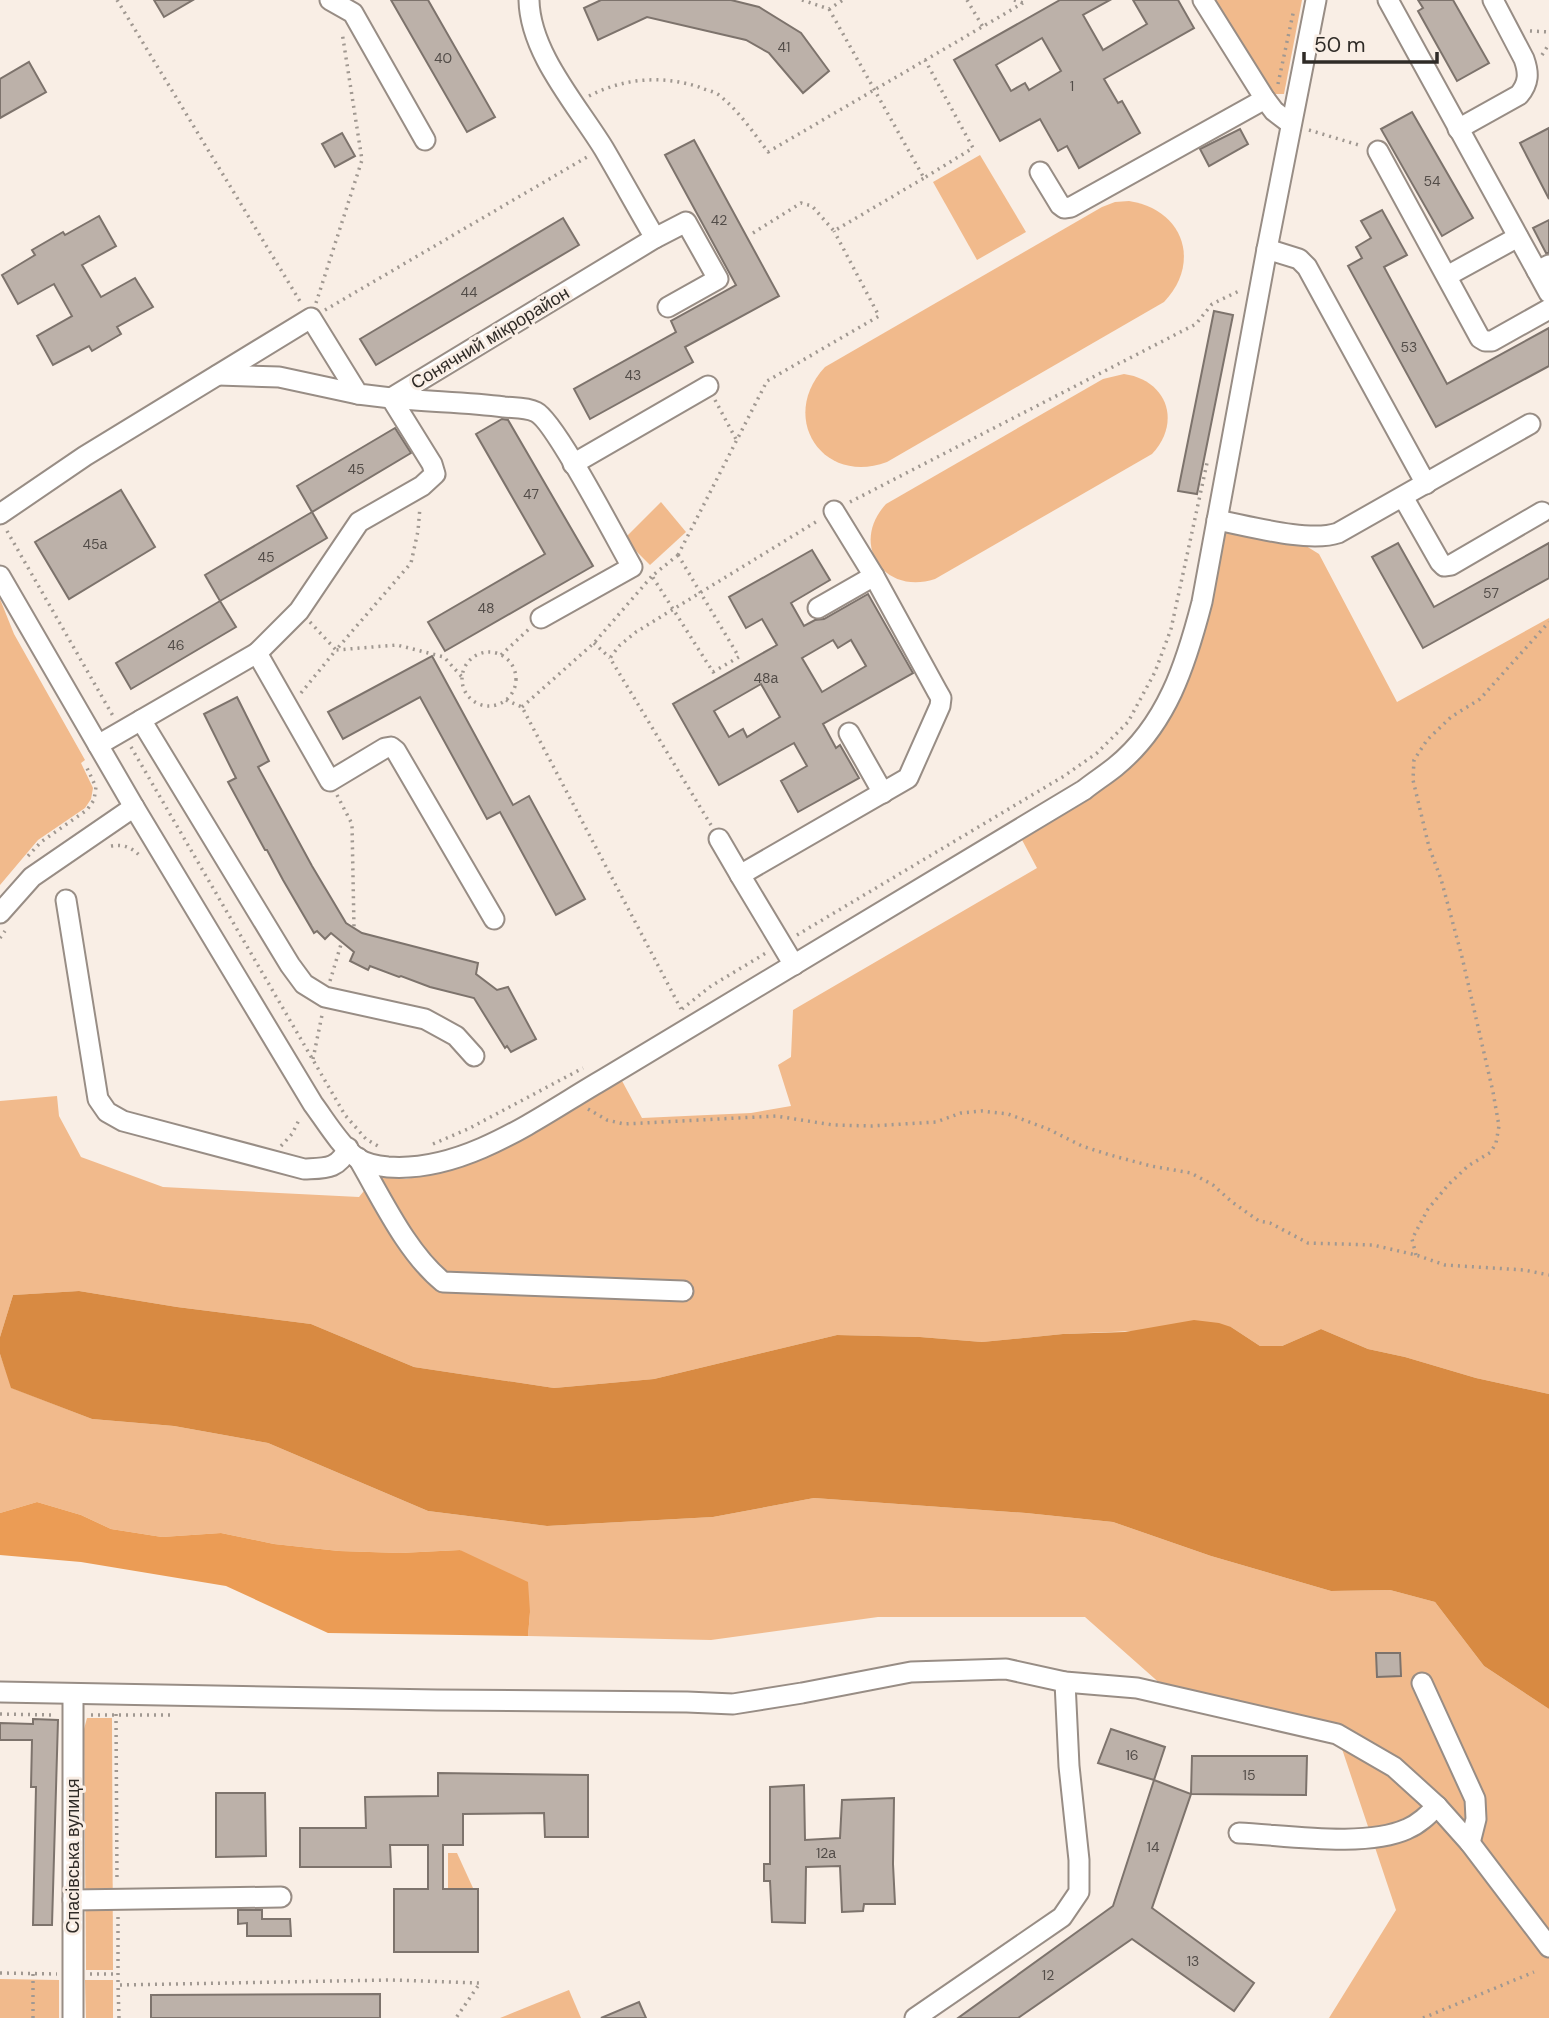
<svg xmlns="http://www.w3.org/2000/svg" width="1549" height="2018" font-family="'DM Sans',sans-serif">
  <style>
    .green { fill: #f1ba8c }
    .forest { fill: #eb9c55 }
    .water { fill: #d88a42 }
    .building { fill: #bcb1a9; stroke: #7d736c; stroke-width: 2; fill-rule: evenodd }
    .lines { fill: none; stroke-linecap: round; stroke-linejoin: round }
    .minor-casing { stroke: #988d85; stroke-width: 23 }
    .path { stroke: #a09891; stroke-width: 3.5; stroke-dasharray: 2 5; stroke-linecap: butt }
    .minor { stroke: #fff; stroke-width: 19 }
    .labels { text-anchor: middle; stroke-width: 6; stroke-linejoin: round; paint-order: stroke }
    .number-label { font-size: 14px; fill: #524c48 }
    .street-label { font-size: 18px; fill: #2f2b27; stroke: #f9eee5 }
  </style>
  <rect width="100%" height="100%" fill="#f9eee5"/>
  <!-- green -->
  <g class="green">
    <polygon points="1208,0 1302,0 1284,94 1270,94"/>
    <polygon points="980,155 1026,232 977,260 933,182"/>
    <path d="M1129 201C1183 209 1202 262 1164 302L887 462C822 486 778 417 825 367L1102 207 1115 202Z"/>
    <path d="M1124 374C1167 380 1182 422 1152 454L935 579C884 596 849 544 886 504L1103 379Z"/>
    <polygon points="661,502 686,532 650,565 624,539"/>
    <polygon points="1225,527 1298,541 1319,554 1397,702 1549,618 1549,1394 1476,1378 1405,1357 1368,1349 1321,1329 1282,1346 1260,1346 1231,1327 1063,1334 982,1342 920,1337 837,1335 654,1379 554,1388 414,1367 311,1324 177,1307 79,1291 13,1295 0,1337 0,1101 57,1096 59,1116 81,1157 163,1187 359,1197 376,1176 406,1179 444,1172 477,1160 621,1079 642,1118 751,1113 791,1106 778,1065 791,1057 793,1010 1037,868 1021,838 1148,746"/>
    <polygon points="0,599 14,634 85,760 81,763 93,788 91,799 85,808 38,840 0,885"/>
    <polygon points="0,1354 12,1388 92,1419 174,1426 268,1443 428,1511 547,1526 713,1517 814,1498 1026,1513 1113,1522 1211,1556 1331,1591 1390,1590 1435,1602 1484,1666 1549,1709 1549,2018 1329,2018 1396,1910 1337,1734 1172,1694 1085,1617 878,1617 711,1640 528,1636 530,1612 460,1550 400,1553 339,1551 274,1544 221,1533 162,1537 111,1529 81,1515 37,1502 0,1513"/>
    <polygon points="87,1718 112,1718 113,1970 86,1970 84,1729"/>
    <polygon points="448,1853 457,1853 473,1888 448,1888"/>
    <polygon points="0,1979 59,1980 59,2018 0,2018"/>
    <polygon points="85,1980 113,1980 113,2018 86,2018"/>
    <polygon points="569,1990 581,2018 500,2018"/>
  </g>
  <!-- forest -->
  <polygon class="forest" points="37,1502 81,1515 111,1529 162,1537 221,1533 274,1544 339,1551 400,1553 460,1550 528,1582 530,1612 528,1636 328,1633 226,1586 81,1562 0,1555 0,1513"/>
  <!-- water -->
  <polygon class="water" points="79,1291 177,1307 311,1324 414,1367 554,1388 654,1379 837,1335 920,1337 982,1342 1063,1334 1125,1332 1194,1320 1219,1323 1231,1327 1260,1346 1282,1346 1321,1329 1368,1349 1405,1357 1476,1378 1549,1394 1549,1709 1484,1666 1435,1602 1390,1590 1331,1591 1211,1556 1113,1522 1026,1513 814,1498 713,1517 547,1526 428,1511 268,1443 174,1426 92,1419 11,1388 0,1354 0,1337 13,1295"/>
  <!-- building -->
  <g class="building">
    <polygon points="154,0 193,0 164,17"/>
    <polygon points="391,0 428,0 495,117 467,132"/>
    <polygon points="601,0 731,0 759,7 801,33 829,71 803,93 769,53 746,40 647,17 598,40 584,8"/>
    <path d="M1060 0H1110L1083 15 1103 50 1147 24 1133 0H1178L1194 28 1104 79 1118 103 1122 101 1140 133 1079 168 1067 146 1058 151 1040 119 1000 141 954 60ZM1042 38 1061 71 1029 90 1025 83 1011 91 996 65Z"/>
    <polygon points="1418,0 1453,0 1489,63 1457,81 1418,11 1423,8"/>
    <polygon points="29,62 46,92 0,118 0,79"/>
    <polygon points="1412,112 1473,218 1442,236 1381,129"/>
    <polygon points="1549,128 1549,199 1520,143"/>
    <polygon points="1240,129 1248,144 1209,166 1200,149"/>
    <polygon points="342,133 355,156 335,167 322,144"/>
    <polygon points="694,140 779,296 685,347 693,362 590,419 574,389 676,332 671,321 736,285 665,155"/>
    <polygon points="1382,210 1407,255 1384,267 1447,384 1549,328 1549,366 1436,427 1348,266 1362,258 1356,247 1371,238 1361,221"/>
    <polygon points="99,216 116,246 82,265 101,297 135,278 153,307 117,327 121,334 92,351 89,346 53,365 37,336 72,316 54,284 18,304 2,275 35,255 32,250 63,232 65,235"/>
    <polygon points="563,218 579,245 376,365 360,339"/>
    <polygon points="1549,220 1549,253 1546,253 1533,228"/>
    <polygon points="1214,311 1233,315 1197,494 1178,491"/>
    <polygon points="502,419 508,420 593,566 445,651 428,622 545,554 476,434"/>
    <polygon points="395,428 411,453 312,512 297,486"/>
    <polygon points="121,490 155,547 69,599 35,542"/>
    <polygon points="312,512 327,538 220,601 205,575"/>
    <polygon points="1398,543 1434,607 1549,543 1549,578 1423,648 1372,557"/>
    <path d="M812 550 830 580 791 603 804 626 815 620 824 619 868 594 913 673 823 724 836 748 840 745 859 778 798 812 781 781 807 766 794 743 719 785 673 704 777 645 762 619 746 628 729 597ZM833 640 838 648 851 640 866 666 822 692 802 658ZM761 684 780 717 747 737 743 729 729 737 714 711Z"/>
    <polygon points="220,601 236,627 131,689 116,663"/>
    <polygon points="432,656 513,805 529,796 585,899 556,915 500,812 487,819 420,697 343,739 328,712"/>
    <polygon points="237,697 269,761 258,767 312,866 346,923 362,933 478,963 476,974 497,990 508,987 536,1039 511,1052 507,1046 505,1048 474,998 430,987 401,976 399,977 370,966 368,970 350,961 354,952 331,933 325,939 317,931 314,933 283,880 267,850 265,850 228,782 236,778 204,714"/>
    <polygon points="1376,1653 1400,1653 1401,1676 1377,1677"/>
    <polygon points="33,1719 58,1720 52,1925 33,1925 36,1787 31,1787 32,1740 0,1740 0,1723 33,1724"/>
    <polygon points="1111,1729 1165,1747 1154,1780 1098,1763"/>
    <polygon points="1192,1756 1307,1756 1306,1795 1191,1794"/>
    <polygon points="438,1773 588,1775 588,1837 545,1837 544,1813 463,1814 463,1845 443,1845 443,1889 478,1889 478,1952 394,1952 394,1889 428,1889 428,1845 390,1845 391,1867 300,1867 300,1828 366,1828 365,1797 438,1796"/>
    <polygon points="1154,1780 1191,1794 1152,1908 1254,1983 1234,2011 1132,1939 1018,2018 958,2018 1113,1906"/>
    <polygon points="804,1785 805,1840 840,1838 842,1800 894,1798 893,1864 895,1904 864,1904 863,1911 842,1912 840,1866 806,1867 805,1923 772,1922 770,1881 764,1881 764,1864 770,1864 770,1787"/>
    <polygon points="216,1793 265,1793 266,1856 216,1857"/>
    <polygon points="238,1910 262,1910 262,1919 290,1919 291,1936 247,1936 247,1923 238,1924"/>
    <polygon points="380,1994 380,2018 151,2018 151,1995"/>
    <polygon points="639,2002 646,2018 601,2018"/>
  </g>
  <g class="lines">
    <defs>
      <g id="minor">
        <polyline points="330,0 353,13 425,140"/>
        <path d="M529 0C530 53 577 105 604 149 621 178 638 209 655 238L391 398C428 402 466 402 504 407 514 408 526 407 536 412 555 421 617 541 632 567L541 618"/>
        <polyline points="1203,0 1265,99 1274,111 1291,124"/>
        <polyline points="1388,0 1537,271 1549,265"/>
        <path d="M1458 129 1519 95C1529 83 1529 73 1524 59L1493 0"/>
        <polyline points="1378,151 1480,338 1485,341 1492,341 1549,309"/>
        <polyline points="1040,172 1060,205 1064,208 1071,207 1265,99"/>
        <polyline points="655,238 686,222 718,279 668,307"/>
        <polyline points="1267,249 1299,259 1307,267 1426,484"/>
        <polyline points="1537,271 1549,293"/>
        <polyline points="1447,276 1518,237"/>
        <polyline points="218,375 279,377 358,394"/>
        <polyline points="573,464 708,386"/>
        <polyline points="1403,497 1440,562 1444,566 1451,565 1542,512"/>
        <polyline points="0,514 85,456 311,318 358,394 391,398 432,464 435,474 422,486 359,522 299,611 257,653"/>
        <path d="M1217 520C1249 526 1309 543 1338 533L1530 424"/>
        <path d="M0 576 134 807 313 1104C325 1120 341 1147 357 1158 366 1164 378 1166 388 1167 466 1173 540 1116 604 1079L1084 790C1094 782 1105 775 1115 767 1167 725 1186 664 1202 602L1267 249 1316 0"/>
        <polyline points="818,608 874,576"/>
        <polyline points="141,720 290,965 304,984 325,997 425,1019 456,1036 474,1056"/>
        <polyline points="849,733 883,793"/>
        <polyline points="98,745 257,653 330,781 385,748 391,747 396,751 494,919"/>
        <polyline points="719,839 740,875"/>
        <path d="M66 900 98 1099 107 1112 123 1121 304 1169C325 1168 338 1170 348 1148"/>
        <polyline points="0,913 32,877 134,807"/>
        <polyline points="794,965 740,875 908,778 940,706 941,698 937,691 874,576 834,511"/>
        <path d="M358 1158C382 1199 407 1253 443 1282L683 1291"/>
        <polyline points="1422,1683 1475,1799 1476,1819 1470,1843"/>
        <polyline points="0,1692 437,1700 687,1702 733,1704 802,1693 911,1672 1006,1669 1065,1682 1137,1688 1337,1734 1394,1767 1437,1806 1470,1843 1549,1947"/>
        <path d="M1239 1833C1285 1835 1365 1848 1407 1829 1419 1824 1428 1815 1437 1806"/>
        <polyline points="73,1900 281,1897"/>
        <polyline points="73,2018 73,1694"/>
        <polyline points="915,2018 1062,1917 1079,1892 1079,1860 1069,1766 1065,1682"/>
      </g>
    </defs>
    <!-- minor casing -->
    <use href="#minor" class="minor-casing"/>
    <!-- path -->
    <g class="path">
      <polyline points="117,0 301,303"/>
      <polyline points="802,0 829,9 843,0"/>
      <polyline points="967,0 983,27"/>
      <polyline points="1014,0 1023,3"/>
      <polyline points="829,9 924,178 973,148 925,60"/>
      <polyline points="1530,31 1549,32"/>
      <polyline points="1542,55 1549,44"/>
      <polyline points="1278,84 1294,9"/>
      <path d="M589 96C624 78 662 75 699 87 705 90 713 91 719 95 739 111 753 132 768 152L1023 3"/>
      <polyline points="1309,130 1362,146"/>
      <polyline points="753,233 801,203 812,206 834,231 924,178"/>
      <polyline points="316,303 362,160 342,32"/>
      <polyline points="325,310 587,157"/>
      <polyline points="715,400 737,441"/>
      <polyline points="850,502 1196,324 1212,304 1241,290"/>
      <polyline points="7,531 113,716"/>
      <polyline points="678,555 767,381 879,316 834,231"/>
      <polygon points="678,555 739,657 713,672 652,576"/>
      <polyline points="310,622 336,650 411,563 418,531 420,507"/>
      <polyline points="594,643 610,658"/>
      <circle cx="489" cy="679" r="27"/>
      <polyline points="501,655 529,629"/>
      <polyline points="301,693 336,650 397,645 444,657 462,677"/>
      <polyline points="506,700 522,707 681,1009"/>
      <polyline points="522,707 594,643 652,576"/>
      <polyline points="131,747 345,1115 366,1139 378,1146"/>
      <polyline points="337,795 352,824 354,928"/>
      <polyline points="711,825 610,658 619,646 636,632 819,520"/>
      <path d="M111 846C123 844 132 847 141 857"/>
      <polyline points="28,856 41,842 87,810 94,800 96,787 86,766"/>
      <polyline points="797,935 1064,776 1097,753 1128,722 1155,672 1171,629 1207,463"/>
      <polyline points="0,938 5,931"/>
      <polyline points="330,981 342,941"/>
      <polyline points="682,1009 711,986 766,953"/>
      <polyline points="313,1059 322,1015"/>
      <polyline points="588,1109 607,1120 624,1124 776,1116 833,1125 871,1126 936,1122 961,1113 982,1111 1008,1114 1048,1129 1082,1146 1110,1155 1151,1166 1191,1173 1213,1185 1232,1202 1259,1221 1270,1223 1308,1243 1373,1245 1416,1255 1445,1265 1524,1270 1549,1275"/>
      <polyline points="433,1144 468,1129 583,1068"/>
      <polyline points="281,1146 292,1134 300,1118"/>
      <polyline points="1416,1255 1412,1239 1428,1209 1448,1185 1468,1166 1491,1152 1496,1143 1499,1126 1493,1092 1462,957 1441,879 1429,847 1413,780 1414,760 1427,740 1451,717 1480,699 1549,622"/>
      <polyline points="0,1714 55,1715"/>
      <polyline points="116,1714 117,1882"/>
      <polyline points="91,1715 174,1715"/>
      <polyline points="118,1917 118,1985"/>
      <polyline points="0,1973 57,1974"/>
      <polyline points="33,1974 33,2018"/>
      <polyline points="90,1974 118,1974"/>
      <polyline points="119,2018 118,1985 391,1980 480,1983 456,2018"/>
      <polyline points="1423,2018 1534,1972"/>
    </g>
    <!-- minor -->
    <use href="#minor" class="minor"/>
  </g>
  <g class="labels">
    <!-- number labels -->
    <g class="number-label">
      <text x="784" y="52">41</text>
      <text x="443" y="63">40</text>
      <text x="1072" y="91">1</text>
      <text x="1432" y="186">54</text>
      <text x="719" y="225">42</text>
      <text x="469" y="297">44</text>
      <text x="1409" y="352">53</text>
      <text x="633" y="380">43</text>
      <text x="356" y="474">45</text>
      <text x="531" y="499">47</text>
      <text x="95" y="549">45а</text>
      <text x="266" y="562">45</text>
      <text x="1491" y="598">57</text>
      <text x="486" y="613">48</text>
      <text x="176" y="650">46</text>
      <text x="766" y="683">48а</text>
      <text x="1132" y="1760">16</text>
      <text x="1249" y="1780">15</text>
      <text x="1153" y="1852">14</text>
      <text x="826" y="1858">12а</text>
      <text x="1193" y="1966">13</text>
      <text x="1048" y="1980">12</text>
    </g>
    <!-- street labels -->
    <g class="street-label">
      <text transform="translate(490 338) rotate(-31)" y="6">Сонячний мікрорайон</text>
      <text transform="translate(73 1856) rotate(-90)" y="6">Спасівська вулиця</text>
    </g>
  </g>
  <!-- scale -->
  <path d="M1304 52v10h133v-10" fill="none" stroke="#2f2b27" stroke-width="3.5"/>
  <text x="1314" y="52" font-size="21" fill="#2f2b27" stroke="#f9eee5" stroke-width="5" paint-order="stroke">50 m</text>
</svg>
